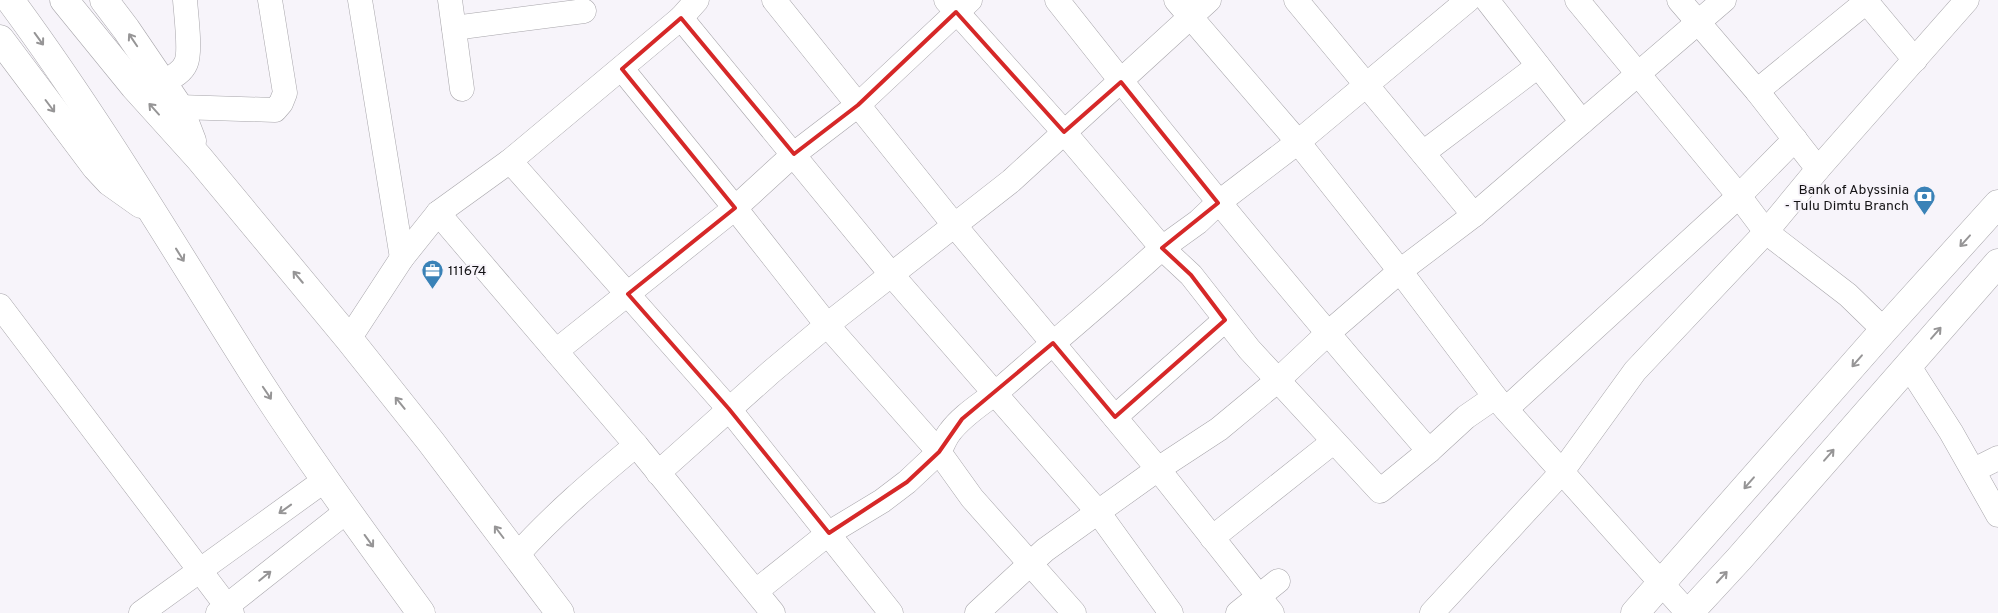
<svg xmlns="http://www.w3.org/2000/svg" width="1998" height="613" font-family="Overpass,sans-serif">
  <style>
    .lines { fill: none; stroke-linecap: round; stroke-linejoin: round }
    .minor-casing { stroke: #a7a5aa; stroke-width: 25 }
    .major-casing { stroke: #a7a5aa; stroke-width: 29 }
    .highway-casing { stroke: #a7a5aa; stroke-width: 29 }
    .minor { stroke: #fff; stroke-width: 24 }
    .major { stroke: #fff; stroke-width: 28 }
    .highway { stroke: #fff; stroke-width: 28 }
    .oneway { stroke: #969596 }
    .marked { fill: none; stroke: #d62828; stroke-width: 4; stroke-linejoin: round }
    .labels { text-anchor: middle; stroke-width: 4; stroke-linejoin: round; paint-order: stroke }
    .poi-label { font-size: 14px; fill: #151416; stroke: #f7f4fa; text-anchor: end }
  </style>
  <rect width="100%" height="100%" fill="#f7f4fa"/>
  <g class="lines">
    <defs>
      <g id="minor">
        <polyline points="360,0 402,258"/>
        <polyline points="450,0 462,89"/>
        <polyline points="774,0 955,226 1158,469 1272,613"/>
        <path d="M946 0 1064 132 1162 248C1111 295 1057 339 1005 385 987 401 964 413 950 432 945 438 943 445 939 452L972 498 1074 613"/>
        <path d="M1057 0C1178 154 1300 303 1429 451"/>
        <polyline points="1176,0 1298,142 1400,271 1495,397 1688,613"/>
        <polyline points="1296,0 1474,215"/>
        <polyline points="1468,0 1298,142 1218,203 1198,222 1162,248 1191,275 1249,349 1380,491 1429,451 1466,417 1495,397"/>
        <polyline points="1487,0 1582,122"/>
        <polyline points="1577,0 1739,196 1766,232 1848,295 1884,330"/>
        <polyline points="1679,0 1757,91 1818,169"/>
        <polyline points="1865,0 1915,60"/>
        <polyline points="681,18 891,274 1098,512 1171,613"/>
        <polyline points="454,28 584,11"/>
        <polyline points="622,69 735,208 827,325 939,452 907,482 882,501 829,533 756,591"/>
        <path d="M162 83C171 78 182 73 186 63 191 52 186 14 185 0"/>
        <polyline points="1757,91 1866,2"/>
        <polyline points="179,107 275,110 281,103 285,93 270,0"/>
        <polyline points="1423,153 1538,66"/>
        <polyline points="510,161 729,409 891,613"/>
        <polyline points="438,213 636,445 773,613"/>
        <polyline points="0,306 232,613"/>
        <polyline points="349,339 402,258 438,213 510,161 681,18 697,0"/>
        <polyline points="556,351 735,208 794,154 858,105 970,0"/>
        <polyline points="1908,365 1951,432 1998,515"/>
        <polyline points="1506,409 1739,196 1795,139"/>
        <polyline points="1115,417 1225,320"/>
        <polyline points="1974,470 1998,458"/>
        <polyline points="658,473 771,372 827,325 1011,181 1209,0"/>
        <polyline points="1212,538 1333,442"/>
        <path d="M517 555C553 515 594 480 636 445"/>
        <polyline points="141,613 325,480"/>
        <polyline points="218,613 347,511"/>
        <polyline points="977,613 1045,550 1158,469 1219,429 1277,381 1327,334 1400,271 1474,215 1724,0"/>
        <polyline points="1238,613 1278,581"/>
        <polyline points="1432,613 1561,473 1635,371 1766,232 1818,169 1967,0"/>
      </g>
      <g id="major">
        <polyline points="1635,613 1884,330 1998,204"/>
        <polyline points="1689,613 1739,559 1998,263"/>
      </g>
      <g id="highway">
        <path d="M10 0C98 119 173 246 252 371 305 454 363 533 421 613"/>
        <polyline points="64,0 134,86 199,158 349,339 431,442 560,613"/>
        <polyline points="104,0 126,29 179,107 192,141"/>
        <polyline points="0,39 96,167 110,182 141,204"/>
      </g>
    </defs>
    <!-- minor casing -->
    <use href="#minor" class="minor-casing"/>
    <!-- major casing -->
    <use href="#major" class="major-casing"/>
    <!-- highway casing -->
    <use href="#highway" class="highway-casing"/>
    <!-- minor -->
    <use href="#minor" class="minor"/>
    <!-- major -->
    <use href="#major" class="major"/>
    <!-- highway -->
    <use href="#highway" class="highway"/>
  </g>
  <!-- one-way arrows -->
  <defs><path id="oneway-shaft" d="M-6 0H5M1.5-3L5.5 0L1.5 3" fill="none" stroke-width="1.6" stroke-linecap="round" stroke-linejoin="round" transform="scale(1.25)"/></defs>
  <g class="oneway">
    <use href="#oneway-shaft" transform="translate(39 39) rotate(54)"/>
    <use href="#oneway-shaft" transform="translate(133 40) rotate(-124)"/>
    <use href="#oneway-shaft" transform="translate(50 106) rotate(53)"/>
    <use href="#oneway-shaft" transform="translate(154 109) rotate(-132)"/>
    <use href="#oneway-shaft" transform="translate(1965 241) rotate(132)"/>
    <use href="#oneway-shaft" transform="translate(180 255) rotate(58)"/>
    <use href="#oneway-shaft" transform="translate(298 277) rotate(-130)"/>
    <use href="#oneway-shaft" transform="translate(1936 333) rotate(-49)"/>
    <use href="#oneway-shaft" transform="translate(1857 361) rotate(131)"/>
    <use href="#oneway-shaft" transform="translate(267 393) rotate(56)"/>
    <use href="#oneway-shaft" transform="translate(400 403) rotate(-129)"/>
    <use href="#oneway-shaft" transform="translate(1829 455) rotate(-49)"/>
    <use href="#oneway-shaft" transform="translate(1749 483) rotate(131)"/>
    <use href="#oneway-shaft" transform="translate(285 509) rotate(144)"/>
    <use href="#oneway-shaft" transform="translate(499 532) rotate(-127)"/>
    <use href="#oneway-shaft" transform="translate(369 541) rotate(54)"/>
    <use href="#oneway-shaft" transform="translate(265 576) rotate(-39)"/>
    <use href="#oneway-shaft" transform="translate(1722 577) rotate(-47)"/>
  </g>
  <!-- marked area -->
  <path class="marked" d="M956 12 1064 132 1121 82 1218 203 1162 248 1191 275 1225 320 1115 417 1053 343 962 419 939 452 907 482 829 533 729 409 628 294 735 208 622 69 681 18 794 154 858 105Z"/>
  <!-- icons -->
  <defs>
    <symbol id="bank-pin" viewBox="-11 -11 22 30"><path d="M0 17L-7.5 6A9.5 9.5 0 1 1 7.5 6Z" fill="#3a82b7" stroke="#f7f4fa"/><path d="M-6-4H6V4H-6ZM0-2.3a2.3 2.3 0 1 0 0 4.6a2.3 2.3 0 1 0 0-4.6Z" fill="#fff"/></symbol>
    <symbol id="office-pin" viewBox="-11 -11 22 30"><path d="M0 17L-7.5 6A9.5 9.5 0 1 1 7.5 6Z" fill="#3a82b7" stroke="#f7f4fa"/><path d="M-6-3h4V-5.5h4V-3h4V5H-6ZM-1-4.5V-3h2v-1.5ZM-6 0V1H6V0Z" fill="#fff"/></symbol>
  </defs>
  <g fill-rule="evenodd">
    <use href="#bank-pin" x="1912" y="184" width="25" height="34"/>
    <use href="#office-pin" x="420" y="258" width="25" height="34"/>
  </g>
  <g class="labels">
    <!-- poi labels -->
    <g class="poi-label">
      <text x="1909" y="194">Bank of Abyssinia<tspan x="1909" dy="16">- Tulu Dimtu Branch</tspan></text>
      <text x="448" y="275" text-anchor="start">111674</text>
    </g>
  </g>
</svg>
